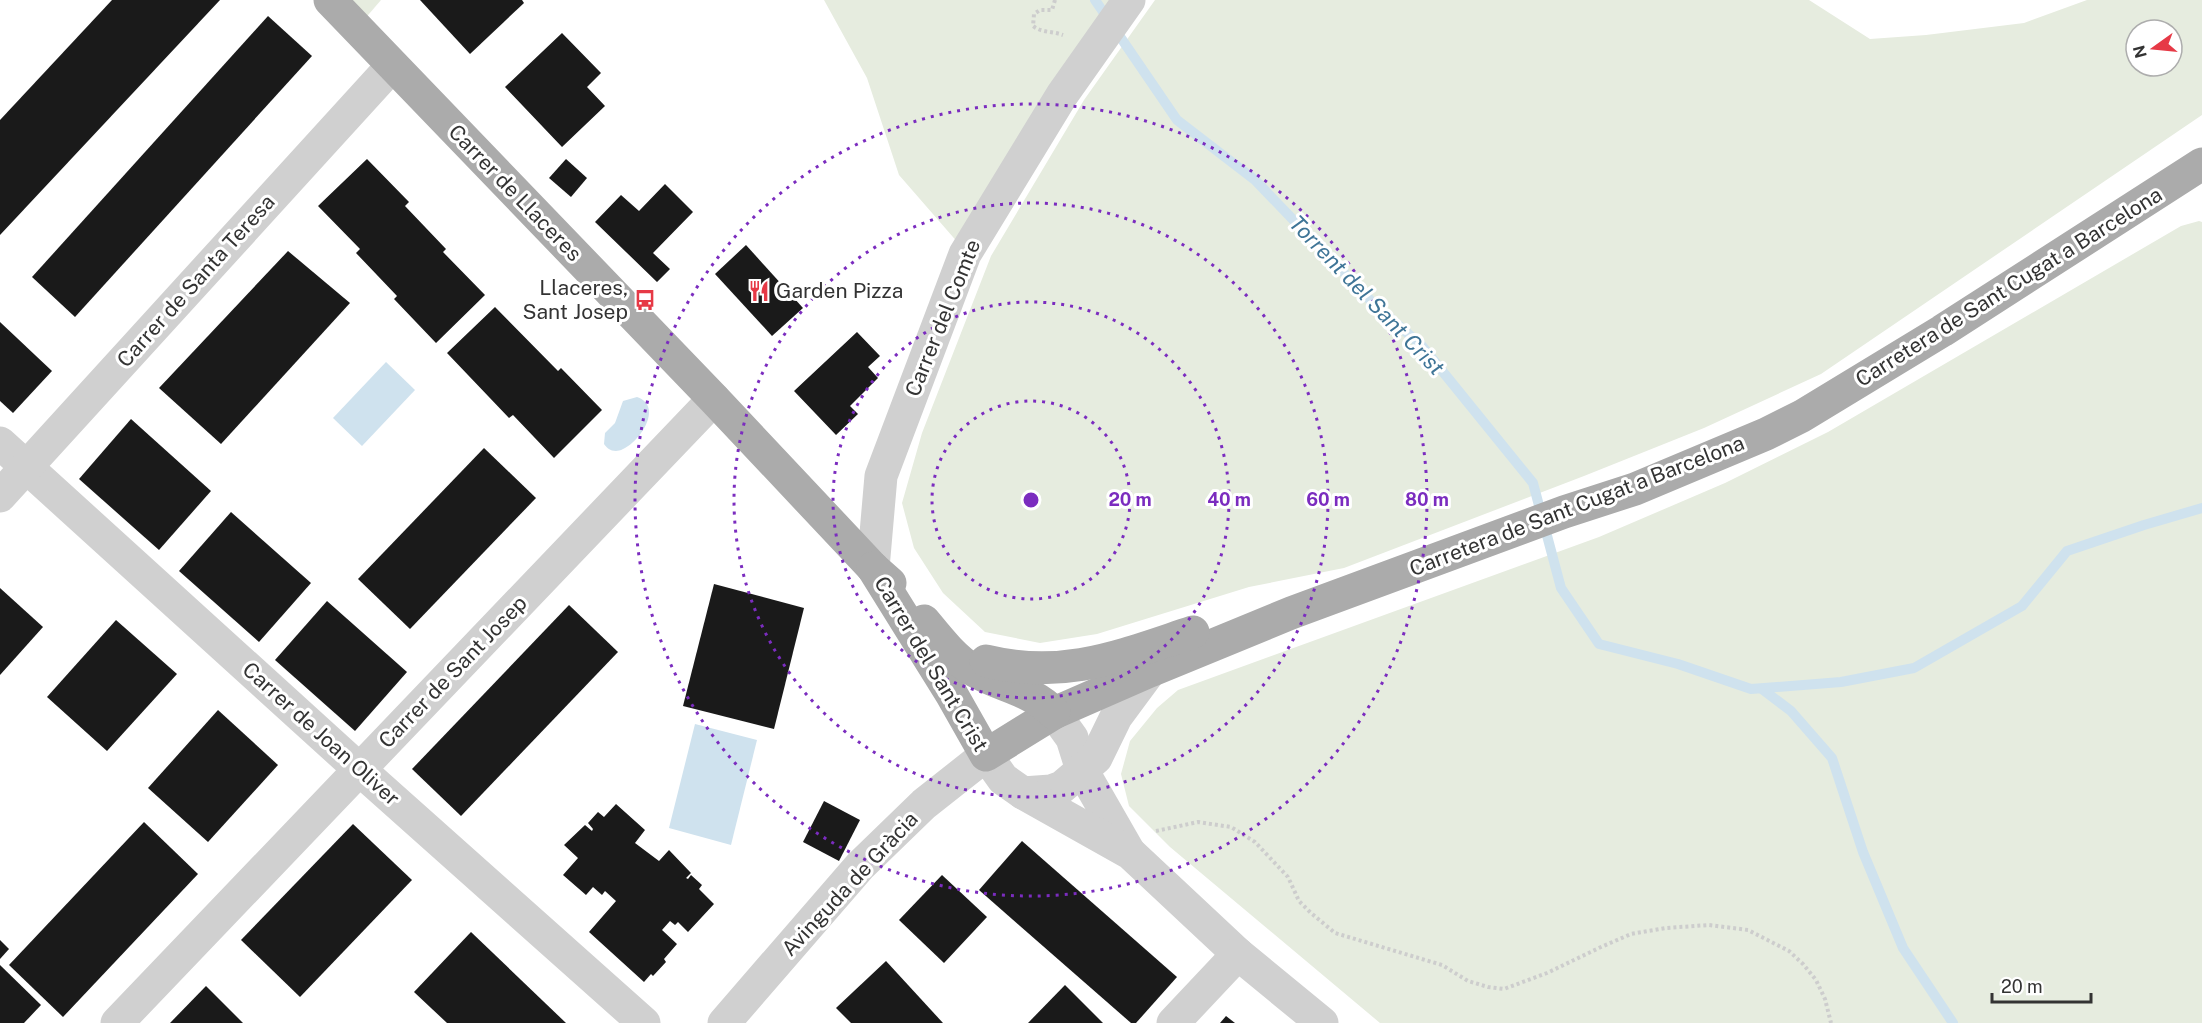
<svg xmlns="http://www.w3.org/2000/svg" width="2202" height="1023" font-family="'Public Sans',sans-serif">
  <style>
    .green { fill: #e6ecdf; fill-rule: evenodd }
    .water { fill: #cfe2ee }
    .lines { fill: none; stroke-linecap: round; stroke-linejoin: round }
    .stream { stroke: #cfe2ee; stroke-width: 10 }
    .building { fill: #1a1a1a }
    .path { stroke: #cdcdcd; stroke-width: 4; stroke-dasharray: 3 3; stroke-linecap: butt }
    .minor { stroke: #d0d0d0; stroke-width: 33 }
    .major { stroke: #ababab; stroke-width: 33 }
    .ring { fill: none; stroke: #7b2cbf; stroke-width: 3; stroke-dasharray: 3 6 }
    .labels { text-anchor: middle; stroke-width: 6; stroke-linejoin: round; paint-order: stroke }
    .street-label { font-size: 21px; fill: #333; stroke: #fff }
    .poi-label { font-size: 21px; fill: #333; stroke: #fff; text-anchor: end }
    .water-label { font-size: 22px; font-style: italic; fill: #3f7597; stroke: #fff }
    .centre { fill: #7b2cbf; stroke: #fff; stroke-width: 3 }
    .ring-label { font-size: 18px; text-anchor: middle; font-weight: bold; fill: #7b2cbf; stroke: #fff; stroke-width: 6; stroke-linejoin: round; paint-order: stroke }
  </style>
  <rect width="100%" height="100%" fill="#fff"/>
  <!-- green -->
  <g class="green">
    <polygon points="330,0 381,0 357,28"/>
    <polygon points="824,0 1129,0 966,252 899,175 867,78"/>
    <path d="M1155 0H1809L1870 39 1926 35 2024 23 2087 0H2202V115L1821 374 1704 428 1584 476 1344 568 1249 587 1097 634 1040 643 985 632 943 593 914 548 902 503 922 433 991 256 1084 100ZM2136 30H2172V66H2136Z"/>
    <polygon points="2199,221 2202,222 2202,1023 1380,1023 1170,847 1129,806 1121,774 1130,741 1157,708 1178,690 1599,537 1725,483 1828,432 2181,226"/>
  </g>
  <!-- water -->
  <g class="water">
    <polygon points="386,362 415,390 362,446 333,418"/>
    <path d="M637 397C667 407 634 451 616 451 610 451 607 448 604 444L605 433 615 423 623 401Z"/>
    <polygon points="695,724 757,740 731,845 669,828"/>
  </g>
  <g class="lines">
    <!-- stream -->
    <g class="stream">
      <polyline points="1095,0 1177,120 1255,180 1371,301 1422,346 1533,483 1561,588 1599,644 1678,664 1751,689 1841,682 1914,668 2022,606 2067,551 2144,525 2202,508"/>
      <polyline points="1762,689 1791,711 1832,758 1863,852 1903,948 1953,1023"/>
    </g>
  </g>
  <!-- building -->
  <g class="building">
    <polygon points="112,0 220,0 0,235 0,120"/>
    <polygon points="420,0 522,0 524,3 470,54"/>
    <polygon points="268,16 312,56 75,317 32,277"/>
    <polygon points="562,33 601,73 587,87 605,106 562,147 505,87"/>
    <polygon points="367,159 409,202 405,206 446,249 443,252 485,295 436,343 394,299 397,296 356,253 360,249 318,206"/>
    <polygon points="566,159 587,178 571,197 549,178"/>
    <polygon points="665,184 693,212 653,253 670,269 657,282 595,222 621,195 639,211"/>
    <polygon points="746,245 803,308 772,336 715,274"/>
    <polygon points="288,251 350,303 221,444 159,388"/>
    <polygon points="495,307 558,371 561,368 602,410 554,458 513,415 509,418 447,353"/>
    <polygon points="0,322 52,371 13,413 0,401"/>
    <polygon points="857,332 880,356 868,367 878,378 850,406 858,414 836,435 794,391"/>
    <polygon points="131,419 211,491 159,550 79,479"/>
    <polygon points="484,448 536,498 410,629 358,579"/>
    <polygon points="231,512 311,583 259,642 179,571"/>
    <polygon points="714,584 804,608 774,729 683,706"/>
    <polygon points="0,588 43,627 0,675"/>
    <polygon points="327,601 407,672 355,731 275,660"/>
    <polygon points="569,605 618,652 461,816 412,769"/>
    <polygon points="116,620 177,674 107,751 47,697"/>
    <polygon points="218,710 278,765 208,842 148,788"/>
    <polygon points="824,801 860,820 839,861 803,842"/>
    <polygon points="616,804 645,830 635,843 659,861 669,850 691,873 686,878 688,879 691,875 702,885 699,889 714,904 688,932 678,922 675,925 670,921 662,930 677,944 664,959 666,962 653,976 651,974 644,982 589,932 616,901 605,891 602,895 593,887 586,895 563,875 578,858 564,845 585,825 592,831 593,829 588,823 598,812 604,817"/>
    <polygon points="144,822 198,874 63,1017 9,965"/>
    <polygon points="353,824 412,880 300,997 241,940"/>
    <polygon points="1022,841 1177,977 1136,1023 1131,1023 979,890"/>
    <polygon points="942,875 987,917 944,963 899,920"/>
    <polygon points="471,932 566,1023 447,1023 414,992"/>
    <polygon points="0,940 9,949 0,959"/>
    <polygon points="886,961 943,1023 851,1023 836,1008"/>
    <polygon points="0,965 41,1005 24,1023 0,1023"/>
    <polygon points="1065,985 1103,1023 1028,1023"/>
    <polygon points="206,986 243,1023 170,1023"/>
    <polygon points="1226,1016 1235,1023 1220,1023"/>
  </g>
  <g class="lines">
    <!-- path -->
    <g class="path">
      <path d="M1055 0 1052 10H1040L1034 14 1033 26C1042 33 1052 31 1063 35"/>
      <polyline points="1156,831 1198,822 1231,827 1255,842 1288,877 1299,901 1311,913 1335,933 1442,965 1468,981 1488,987 1504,989 1547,973 1601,947 1631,934 1666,928 1709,925 1748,930 1789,951 1803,964 1816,980 1825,999 1831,1023"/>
    </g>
    <!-- minor -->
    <g class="minor">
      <polyline points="0,443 359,769 644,1023"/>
      <polyline points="0,496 392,66"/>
      <polyline points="873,568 881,476 965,254 1062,95 1129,0"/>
      <polyline points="1054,713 1072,738 1082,770 1129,852"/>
      <polyline points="1023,793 1051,791 1062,787 1096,758 1116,717 1150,671"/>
      <polyline points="117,1023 714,399"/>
      <polyline points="724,1023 860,866 924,804 986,755 1003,779 1023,793 1130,853 1238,954 1322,1023"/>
      <polyline points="1173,1023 1238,954"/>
    </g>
    <!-- major -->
    <g class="major">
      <polyline points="330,0 714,399 873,568 890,583"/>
      <polyline points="873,568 952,695 986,755 1054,713 1150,671 1291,613 1564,512 1635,489 1766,434 1802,416 1942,331 2202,164"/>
      <path d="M924 621C938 638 954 659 973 670 1001 687 1031 689 1054 713"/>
      <path d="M986 661C1064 680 1120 656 1193 632"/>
    </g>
  </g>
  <!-- distance rings -->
  <g class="ring">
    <circle cx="1031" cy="500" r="99"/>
    <circle cx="1031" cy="500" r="198"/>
    <circle cx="1031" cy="500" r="297"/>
    <circle cx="1031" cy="500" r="396"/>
  </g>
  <!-- icons -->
  <defs>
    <symbol id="restaurant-bare" viewBox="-9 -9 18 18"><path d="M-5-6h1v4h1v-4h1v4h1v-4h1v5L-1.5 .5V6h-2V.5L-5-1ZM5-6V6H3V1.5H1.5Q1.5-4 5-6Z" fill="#e63946" stroke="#fff" stroke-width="2.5" paint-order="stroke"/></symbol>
    <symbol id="bus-bare" viewBox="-9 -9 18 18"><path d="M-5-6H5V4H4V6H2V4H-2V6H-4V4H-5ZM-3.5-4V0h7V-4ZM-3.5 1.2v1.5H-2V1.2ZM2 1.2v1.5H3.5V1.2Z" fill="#e63946" stroke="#fff" stroke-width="2.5" paint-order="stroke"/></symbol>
  </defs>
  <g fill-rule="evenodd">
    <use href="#restaurant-bare" x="744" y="276" width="30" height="30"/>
    <use href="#bus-bare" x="630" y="285" width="30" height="30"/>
  </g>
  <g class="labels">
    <!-- street labels -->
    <g class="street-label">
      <text transform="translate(515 193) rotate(46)" y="7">Carrer de Llaceres</text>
      <text transform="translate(196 281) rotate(-48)" y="7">Carrer de Santa Teresa</text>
      <text transform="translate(2009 287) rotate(-32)" y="7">Carretera de Sant Cugat a Barcelona</text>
      <text transform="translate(943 318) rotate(-68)" y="7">Carrer del Comte</text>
      <text transform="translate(1577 506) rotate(-21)" y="7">Carretera de Sant Cugat a Barcelona</text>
      <text transform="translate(931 664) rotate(59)" y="7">Carrer del Sant Crist</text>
      <text transform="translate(453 672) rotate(-46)" y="7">Carrer de Sant Josep</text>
      <text transform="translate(321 734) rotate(42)" y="7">Carrer de Joan Oliver</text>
      <text transform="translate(850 884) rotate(-47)" y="7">Avinguda de Gràcia</text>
    </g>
    <!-- poi labels -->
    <g class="poi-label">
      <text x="628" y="295">Llaceres,<tspan x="628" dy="24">Sant Josep</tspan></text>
      <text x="776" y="298" text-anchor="start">Garden Pizza</text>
    </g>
    <!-- water labels -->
    <g class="water-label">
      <text transform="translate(1367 295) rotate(46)" y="8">Torrent del Sant Crist</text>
    </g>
  </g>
  <circle cx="1031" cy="500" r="9" class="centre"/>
  <g class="ring-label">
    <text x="1130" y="506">20 m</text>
    <text x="1229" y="506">40 m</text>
    <text x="1328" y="506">60 m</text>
    <text x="1427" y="506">80 m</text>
  </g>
  <!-- north arrow -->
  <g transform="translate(2154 48) rotate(255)"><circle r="28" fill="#ffffff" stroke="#adadad" stroke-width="1.5"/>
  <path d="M0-4.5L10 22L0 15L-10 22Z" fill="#e63946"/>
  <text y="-9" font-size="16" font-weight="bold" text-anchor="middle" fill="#333333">N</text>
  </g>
  <!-- scale -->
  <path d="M1992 993v9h99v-9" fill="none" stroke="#333333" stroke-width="3"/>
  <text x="2001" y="993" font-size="18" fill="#333333" stroke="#ffffff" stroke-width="4.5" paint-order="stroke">20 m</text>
</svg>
